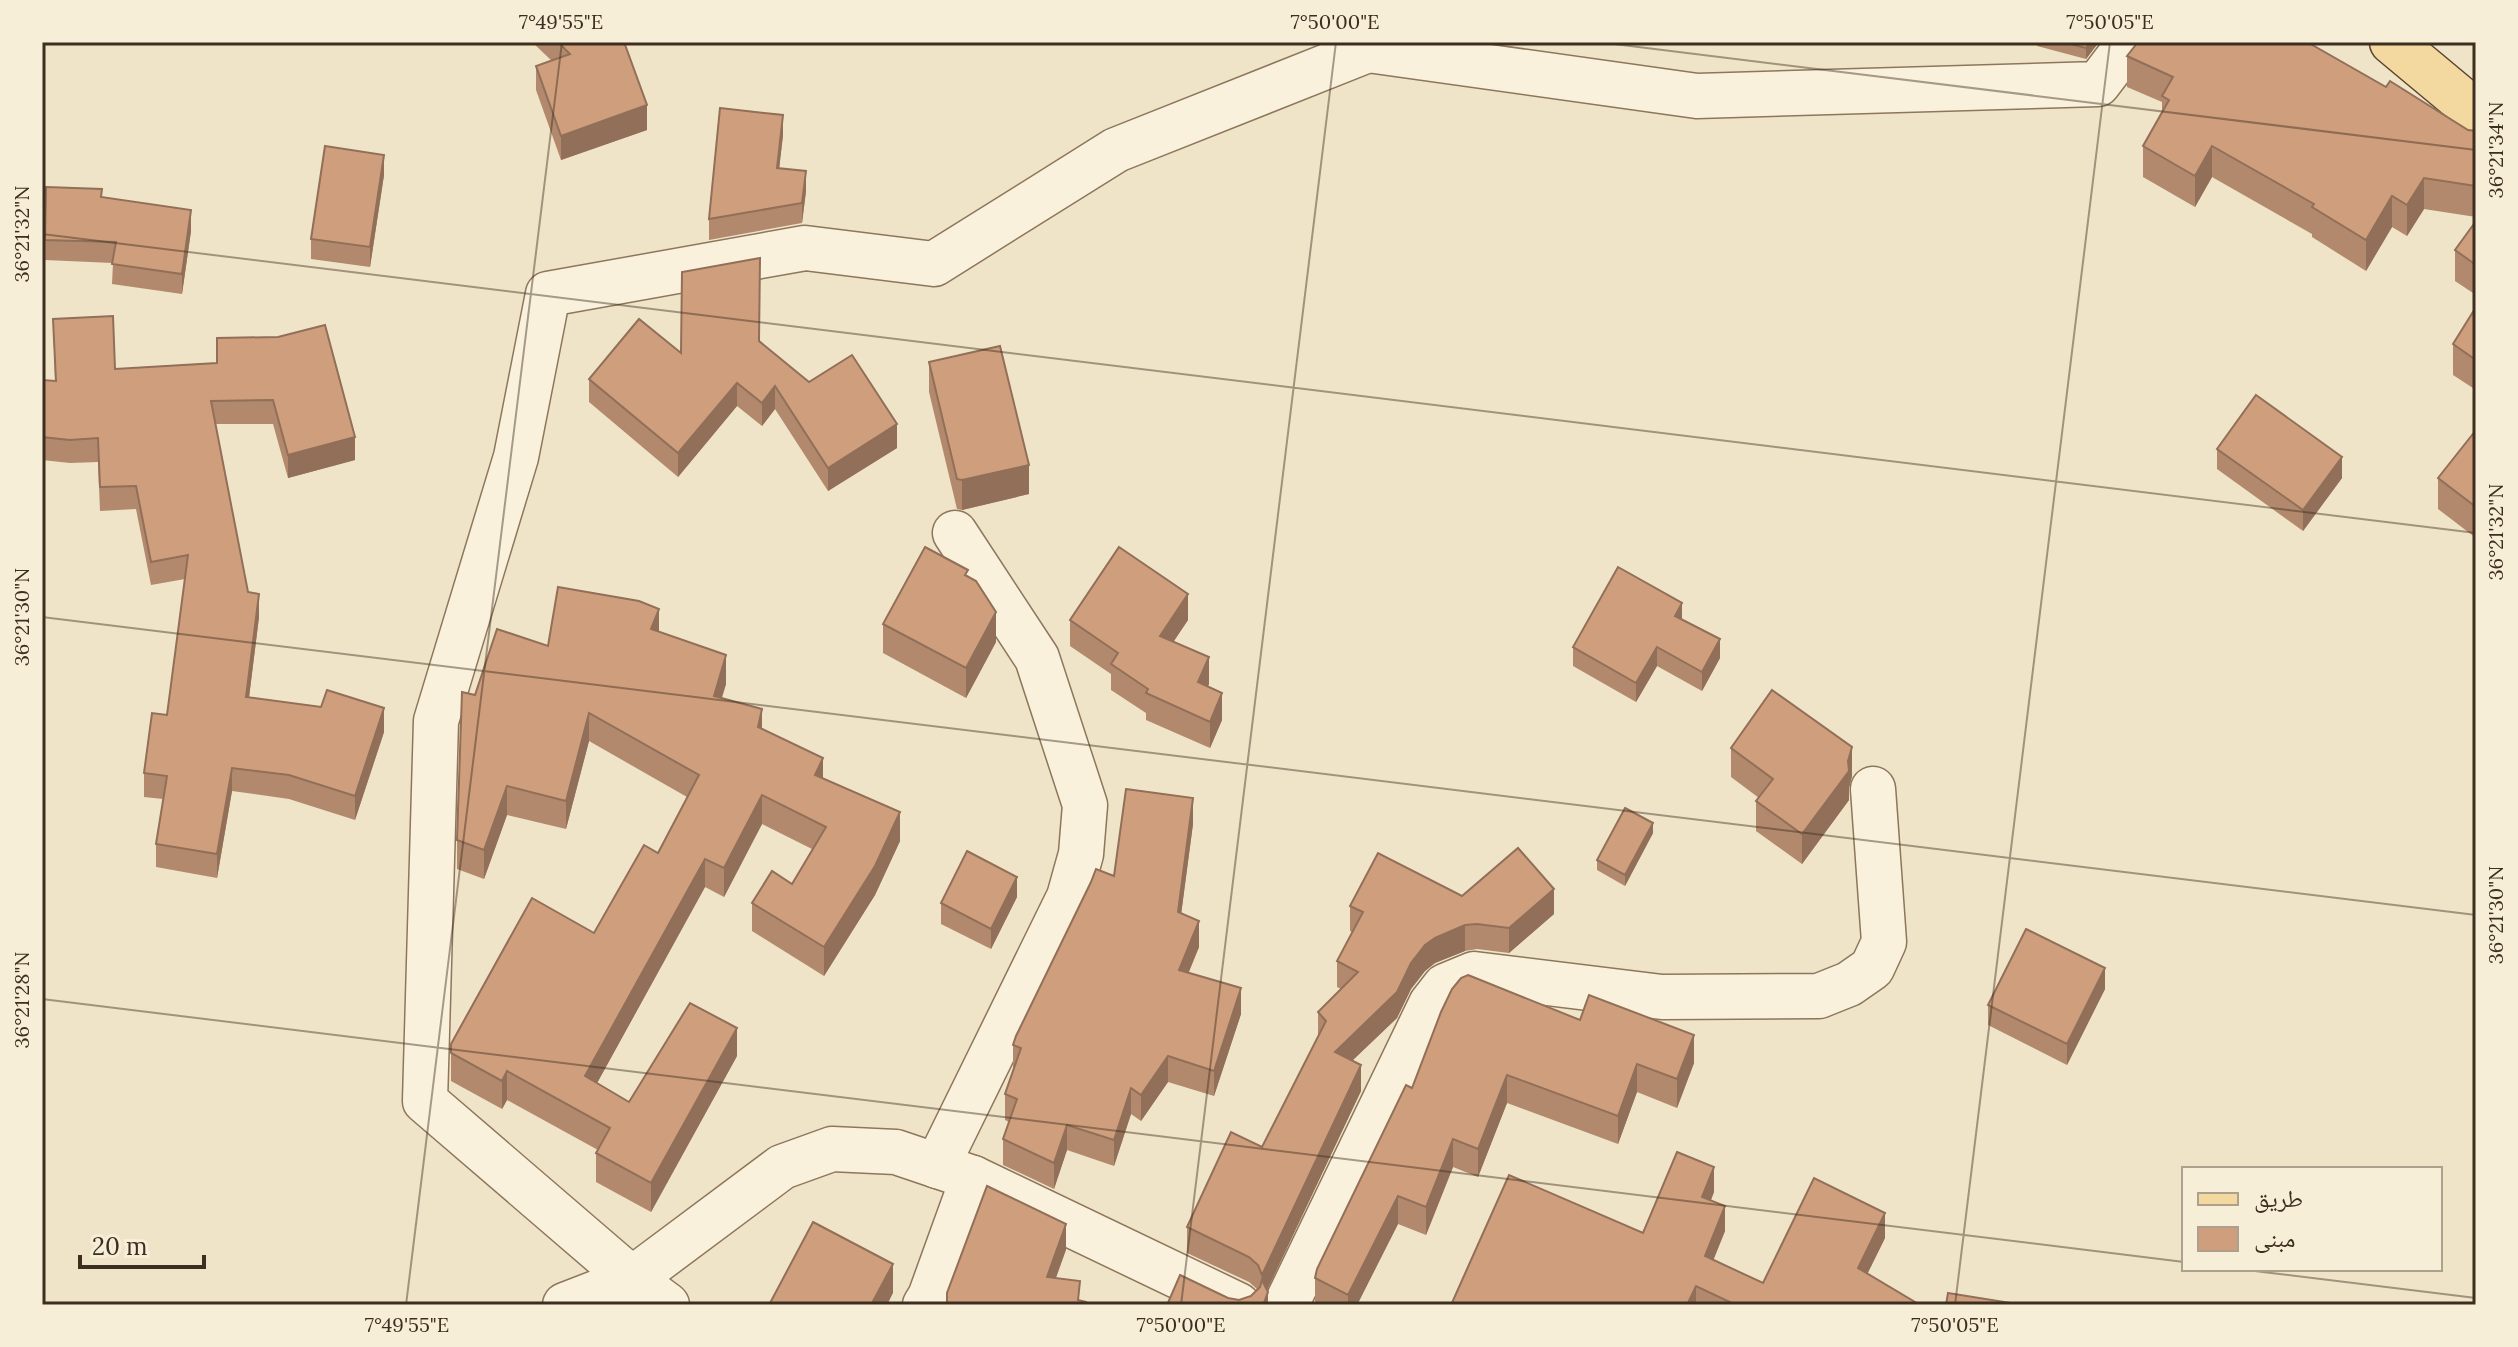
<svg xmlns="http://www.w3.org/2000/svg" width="2518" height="1347" font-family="Lora,'Noto Naskh Arabic',serif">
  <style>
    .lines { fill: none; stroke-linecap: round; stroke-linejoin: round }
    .street-casing { stroke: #8d765c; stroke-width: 47 }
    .primary-casing { stroke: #5b4430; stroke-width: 47 }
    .street { stroke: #faf1dc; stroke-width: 44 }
    .primary { stroke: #f3d9a0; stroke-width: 44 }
    .wall { fill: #b2896c }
    .shaded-wall { fill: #916f58 }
    .building { fill: #cf9f7d; stroke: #916f58; stroke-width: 2 }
    .ticks { fill: none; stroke: #3d2e20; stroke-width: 2; stroke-opacity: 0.45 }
    .neatline { fill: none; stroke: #3d2e20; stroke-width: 3 }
    .ticks-label { font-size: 20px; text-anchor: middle; fill: #3d2e20 }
  </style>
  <rect width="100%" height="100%" fill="#f0e4c8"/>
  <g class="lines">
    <defs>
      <g id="street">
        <polyline points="937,1166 1069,897 1081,854 1085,805 1037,658 955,533"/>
        <polyline points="565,1305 632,1279 782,1167 832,1149 896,1152 973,1178"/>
        <polyline points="667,1305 632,1279 425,1101 436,721 516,457 548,294 805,248 934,264 1116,150 1368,50 1697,96 2098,84 2130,42"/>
        <polyline points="925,1305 930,1297 973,1178 1238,1305"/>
        <polyline points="1286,1305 1431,1004 1445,986 1474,974 1662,997 1819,996 1849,984 1872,968 1884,942 1873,789"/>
      </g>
      <polyline id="primary" points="2392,42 2476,112"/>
    </defs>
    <!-- street casing -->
    <use href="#street" class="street-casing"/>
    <!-- primary casing -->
    <use href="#primary" class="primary-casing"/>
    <!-- street -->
    <use href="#street" class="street"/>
    <!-- primary -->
    <use href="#primary" class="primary"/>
  </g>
  <!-- wall -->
  <g class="wall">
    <polygon points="532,42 624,42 647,130 561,160 536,90 536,66 552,61"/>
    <polygon points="2037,42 2099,42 2086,59 2037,46"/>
    <polygon points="2127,56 2386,87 2468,130 2476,131 2476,217 2424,209 2407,236 2392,227 2366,271 2312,237 2312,234 2212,177 2195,207 2143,177 2143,146 2162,112 2162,102 2127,87"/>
    <polygon points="783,135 779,168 806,191 802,223 709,240 709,219"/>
    <polygon points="384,175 370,267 311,259 311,239"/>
    <polygon points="102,198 191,231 182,294 112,284 113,263 45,260 45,240"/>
    <polygon points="2476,221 2476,295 2455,281 2455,250"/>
    <polygon points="2476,307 2476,390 2453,375 2453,344"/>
    <polygon points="53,319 115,369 217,363 217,338 355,460 288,478 273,424 215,424 248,592 259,617 249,698 384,732 355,820 289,799 232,791 217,878 156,867 156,844 163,799 144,797 144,773 167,715 185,579 151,585 136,509 100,511 98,462 70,463 42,460 42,380 55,381"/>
    <polygon points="759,341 809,382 897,448 828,491 775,409 762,426 737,406 678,477 589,402 589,379 681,353"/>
    <polygon points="929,362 1029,494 962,510 957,509 929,392"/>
    <polygon points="2476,430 2476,538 2438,509 2438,478"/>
    <polygon points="2217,449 2342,478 2303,531 2217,469"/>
    <polygon points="968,576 996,642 966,698 883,653 883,624"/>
    <polygon points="1682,619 1720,658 1702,691 1657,666 1636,702 1573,666 1573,647"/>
    <polygon points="1070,620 1188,620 1173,642 1209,684 1207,687 1222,720 1210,748 1146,720 1146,713 1111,690 1111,674 1070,646"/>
    <polygon points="659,631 726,684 721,698 762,729 900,841 875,895 824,976 752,931 752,903 792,884 812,849 762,824 724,897 705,887 597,1083 629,1102 737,1056 651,1212 596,1182 596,1153 598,1150 507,1100 502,1109 451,1081 451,1044 594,933 658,853 687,797 589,741 566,829 507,815 484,879 457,869 457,840 475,695 548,646"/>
    <polygon points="1731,748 1852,776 1849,788 1849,800 1802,864 1756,831 1756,801 1759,798 1731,777"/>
    <polygon points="1193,824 1181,914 1199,947 1189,972 1241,1014 1214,1096 1168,1082 1141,1121 1131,1114 1114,1166 1067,1150 1054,1189 1003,1165 1003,1139 1009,1122 1005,1120 1005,1094 1013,1070 1013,1045 1114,876"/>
    <polygon points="1653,833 1625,886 1597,870 1597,860"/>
    <polygon points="1518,848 1554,889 1554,914 1509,953 1477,949 1465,951 1435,963 1425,971 1411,989 1397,1018 1352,1061 1361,1065 1361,1091 1267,1290 1268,1305 1167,1305 1180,1275 1228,1298 1239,1300 1251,1296 1258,1290 1249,1282 1187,1253 1187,1227 1231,1132 1262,1147 1318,1037 1318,1012 1341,989 1337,987 1337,961 1352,932 1350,931 1350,906 1378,853 1462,896"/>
    <polygon points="1017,897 991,949 941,924 941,903"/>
    <polygon points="2105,989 2067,1065 1988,1025 1988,1005"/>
    <polygon points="1580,1020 1694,1063 1677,1108 1637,1092 1618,1144 1507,1103 1478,1177 1453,1167 1426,1235 1398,1224 1357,1305 1315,1305 1315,1278 1412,1088"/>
    <polygon points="1714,1192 1711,1200 1725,1231 1713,1260 1763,1283 1885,1238 1867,1274 1920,1305 1451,1305 1643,1233"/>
  </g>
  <!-- shaded-wall -->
  <g class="shaded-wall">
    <polygon points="2091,42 2099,42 2086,59 2086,48"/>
    <polygon points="647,105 647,130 561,160 561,136"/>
    <polygon points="783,115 783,135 777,188 777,168"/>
    <polygon points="2212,146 2212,177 2195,207 2195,176"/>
    <polygon points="384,155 384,175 370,267 370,247"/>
    <polygon points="806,171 806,191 802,223 802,203"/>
    <polygon points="2424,178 2424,209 2407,236 2407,205"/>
    <polygon points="2392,196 2392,227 2366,271 2366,240"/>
    <polygon points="191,210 191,231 182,294 182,274"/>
    <polygon points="737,383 737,406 678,477 678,453"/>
    <polygon points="775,386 775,409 762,426 762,403"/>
    <polygon points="897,424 897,448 828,491 828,468"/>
    <polygon points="355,437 355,460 288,478 288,455"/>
    <polygon points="2342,457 2342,478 2303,531 2303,510"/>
    <polygon points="1029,465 1029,494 962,510 962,480"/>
    <polygon points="259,594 259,617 246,721 246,697"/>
    <polygon points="1188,594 1188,620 1160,662 1160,636"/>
    <polygon points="1682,603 1682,622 1675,616"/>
    <polygon points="659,609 659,637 651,629"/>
    <polygon points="996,612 996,642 966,698 966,668"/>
    <polygon points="1720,639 1720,658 1702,691 1702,672"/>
    <polygon points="1657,647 1657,666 1636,702 1636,683"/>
    <polygon points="726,655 726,684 714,725 714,696"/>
    <polygon points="1209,657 1209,684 1198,708 1198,682"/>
    <polygon points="1222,693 1222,720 1210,748 1210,722"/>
    <polygon points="384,708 384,732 355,820 355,796"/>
    <polygon points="762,709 762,738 758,727"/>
    <polygon points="589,713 589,741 566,829 566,801"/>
    <polygon points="1852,747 1852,776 1849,788 1849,800 1802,864 1802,834 1848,761"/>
    <polygon points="823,758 823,787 815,775"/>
    <polygon points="232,768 232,791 217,878 217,854"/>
    <polygon points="507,786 507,815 484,879 484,850"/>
    <polygon points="762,795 762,824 724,897 724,868"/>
    <polygon points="1193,798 1193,824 1178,938 1178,912"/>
    <polygon points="900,812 900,841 875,895 824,976 824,947"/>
    <polygon points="1653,823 1653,833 1625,886 1625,875"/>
    <polygon points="705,859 705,887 585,1105 585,1076"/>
    <polygon points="1017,877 1017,897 991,949 991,929"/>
    <polygon points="1554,889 1554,914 1509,953 1509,928"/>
    <polygon points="1199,921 1199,947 1179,995 1179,970"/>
    <polygon points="1465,925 1465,951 1435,963 1425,971 1411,989 1397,1018 1335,1077 1335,1052 1425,945 1435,938"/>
    <polygon points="2105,968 2105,989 2067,1065 2067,1044"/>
    <polygon points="1241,988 1241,1014 1214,1096 1214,1071"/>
    <polygon points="737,1028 737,1056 651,1212 651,1183"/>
    <polygon points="1694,1035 1694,1063 1677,1108 1677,1079"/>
    <polygon points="1168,1056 1168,1082 1141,1121 1141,1095"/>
    <polygon points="1637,1064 1637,1092 1618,1144 1618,1116"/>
    <polygon points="1361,1065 1361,1091 1262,1301 1262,1275"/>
    <polygon points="507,1071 507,1100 502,1109 502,1081"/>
    <polygon points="1507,1075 1507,1103 1478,1177 1478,1149"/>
    <polygon points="1131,1088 1131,1114 1114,1166 1114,1140"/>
    <polygon points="1067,1125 1067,1150 1054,1189 1054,1163"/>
    <polygon points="1453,1139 1453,1167 1426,1235 1426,1207"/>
    <polygon points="1714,1167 1714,1192 1702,1222 1702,1197"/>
    <polygon points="1398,1196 1398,1224 1357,1305 1348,1305 1348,1295"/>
    <polygon points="1725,1206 1725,1231 1705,1281 1705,1256"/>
    <polygon points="1885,1213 1885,1238 1858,1293 1858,1268"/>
    <polygon points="1066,1224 1066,1250 1047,1303 1047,1277"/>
    <polygon points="893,1264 893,1293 887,1305 871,1305"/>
    <polygon points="1696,1286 1696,1305 1687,1305"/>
    <polygon points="1268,1292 1268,1305 1263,1305"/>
  </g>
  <!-- building -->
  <g class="building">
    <polygon points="558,42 624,42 647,105 561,136 536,66 570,54"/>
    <polygon points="2062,42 2091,42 2086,48"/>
    <polygon points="2138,42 2307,42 2386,87 2390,81 2468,130 2476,131 2476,186 2424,178 2407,205 2392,196 2366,240 2312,207 2314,204 2212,146 2195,176 2143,146 2169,100 2162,96 2173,77 2127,56"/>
    <polygon points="720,108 783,115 777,168 806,171 802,203 709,219"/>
    <polygon points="325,146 384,155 370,247 311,239"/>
    <polygon points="46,187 102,189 101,197 191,210 182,274 112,264 116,242 45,240"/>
    <polygon points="2476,221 2476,265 2455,250"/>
    <polygon points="760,258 759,341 809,382 852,355 897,424 828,468 775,386 762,403 737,383 678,453 589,379 639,319 681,353 682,272"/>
    <polygon points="2476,307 2476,360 2453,344"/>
    <polygon points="113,316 115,369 217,363 217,338 278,337 325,325 355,437 288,455 273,400 211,401 248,592 259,594 246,697 321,707 327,690 384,708 355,796 289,775 232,768 217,854 156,844 167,776 144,773 152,713 167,715 188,555 151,562 136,486 100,487 98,438 70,440 42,437 42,380 56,381 53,319"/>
    <polygon points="1000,346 1029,465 962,480 957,479 929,362"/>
    <polygon points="2256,395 2342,457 2303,510 2217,449"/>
    <polygon points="2476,430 2476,507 2438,478"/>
    <polygon points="925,547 968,570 965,575 976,581 996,612 966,668 883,624"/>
    <polygon points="1119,547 1188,594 1160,636 1209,657 1198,682 1222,693 1210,722 1146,693 1148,689 1111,664 1118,653 1070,620"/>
    <polygon points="1618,567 1682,603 1675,616 1720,639 1702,672 1657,647 1636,683 1573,647"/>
    <polygon points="558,587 639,601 659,609 651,629 726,655 714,696 762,709 758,727 823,758 815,775 900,812 875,866 824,947 752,903 772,871 792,884 826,827 762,795 724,868 705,859 585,1076 629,1102 690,1003 737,1028 651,1183 596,1153 610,1128 507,1071 502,1081 451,1053 451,1044 532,898 594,933 644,845 658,853 699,775 589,713 566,801 507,786 484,850 457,840 462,692 475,695 497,629 548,646"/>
    <polygon points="1772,690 1852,747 1848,761 1849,771 1802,834 1756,801 1773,779 1731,748"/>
    <polygon points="1126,789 1193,798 1178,912 1199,921 1179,970 1241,988 1214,1071 1168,1056 1141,1095 1131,1088 1114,1140 1067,1125 1054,1163 1003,1139 1017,1099 1005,1094 1021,1048 1013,1045 1016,1036 1091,882 1096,869 1114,876"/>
    <polygon points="1625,808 1653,823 1625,875 1597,860"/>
    <polygon points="1518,848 1554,889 1509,928 1477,924 1465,925 1435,938 1425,945 1411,963 1397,992 1335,1052 1361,1065 1262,1275 1258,1265 1249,1257 1187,1227 1231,1132 1262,1147 1326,1021 1318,1012 1358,972 1337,961 1363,912 1350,906 1378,853 1462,896"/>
    <polygon points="967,851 1017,877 991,929 941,903"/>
    <polygon points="2026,929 2105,968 2067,1044 1988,1005"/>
    <polygon points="1468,975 1580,1020 1589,995 1694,1035 1677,1079 1637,1064 1618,1116 1507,1075 1478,1149 1453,1139 1426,1207 1398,1196 1348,1295 1315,1278 1317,1269 1406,1085 1412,1088 1441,1012 1452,989 1461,978"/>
    <polygon points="1677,1152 1714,1167 1702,1197 1725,1206 1705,1256 1763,1283 1814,1178 1885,1213 1858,1268 1920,1305 1736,1305 1696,1286 1687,1305 1451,1305 1509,1175 1643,1233"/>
    <polygon points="987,1186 1066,1224 1047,1277 1080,1281 1078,1300 1086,1302 1085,1305 947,1305 947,1293"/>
    <polygon points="813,1222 893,1264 871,1305 769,1305"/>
    <polygon points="1180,1275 1228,1298 1239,1300 1251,1296 1260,1287 1262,1280 1268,1292 1263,1305 1167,1305"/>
    <polygon points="1948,1293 2011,1303 2011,1305 1946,1305"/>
  </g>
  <!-- ticks -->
  <path class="ticks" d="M1598 42 2476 150M42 234 2476 533M42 617 2476 915M42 999 2184 1262M2238 1269 2476 1298M406 1305 562 42M1181 1305 1336 42M1955 1305 2110 42"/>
  <!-- border -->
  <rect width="2518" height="1347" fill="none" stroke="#f7eed8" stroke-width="88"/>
  <!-- legend -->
  <rect x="2182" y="1167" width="260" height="104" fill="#f7eed8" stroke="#ada18e" stroke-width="2"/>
  <rect x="2198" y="1193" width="40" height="12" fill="#f3d9a0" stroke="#ada18e" stroke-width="2"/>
  <text x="2254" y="1207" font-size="24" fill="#3d2e20">طريق</text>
  <rect x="2198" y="1227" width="40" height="24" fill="#cf9f7d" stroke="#ada18e" stroke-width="2"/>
  <text x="2254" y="1247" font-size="24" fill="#3d2e20">مبنى</text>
  <!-- scale -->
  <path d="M80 1255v12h124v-12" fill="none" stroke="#3d2e20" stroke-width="4"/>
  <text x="92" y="1255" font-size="24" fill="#3d2e20" stroke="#f7eed8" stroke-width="6" paint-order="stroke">20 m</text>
  <rect x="44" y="44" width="2430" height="1259" class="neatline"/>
  <g class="ticks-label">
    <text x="561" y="29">7°49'55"E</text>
    <text x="1335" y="29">7°50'00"E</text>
    <text x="2110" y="29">7°50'05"E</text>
    <text transform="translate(2496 150) rotate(-90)" y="7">36°21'34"N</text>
    <text transform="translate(22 234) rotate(-90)" y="7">36°21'32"N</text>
    <text transform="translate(2496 532) rotate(-90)" y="7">36°21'32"N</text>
    <text transform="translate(22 617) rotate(-90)" y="7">36°21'30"N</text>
    <text transform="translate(2496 915) rotate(-90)" y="7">36°21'30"N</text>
    <text transform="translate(22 1000) rotate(-90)" y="7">36°21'28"N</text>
    <text x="407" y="1332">7°49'55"E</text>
    <text x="1181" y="1332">7°50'00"E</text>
    <text x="1955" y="1332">7°50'05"E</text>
  </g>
</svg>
